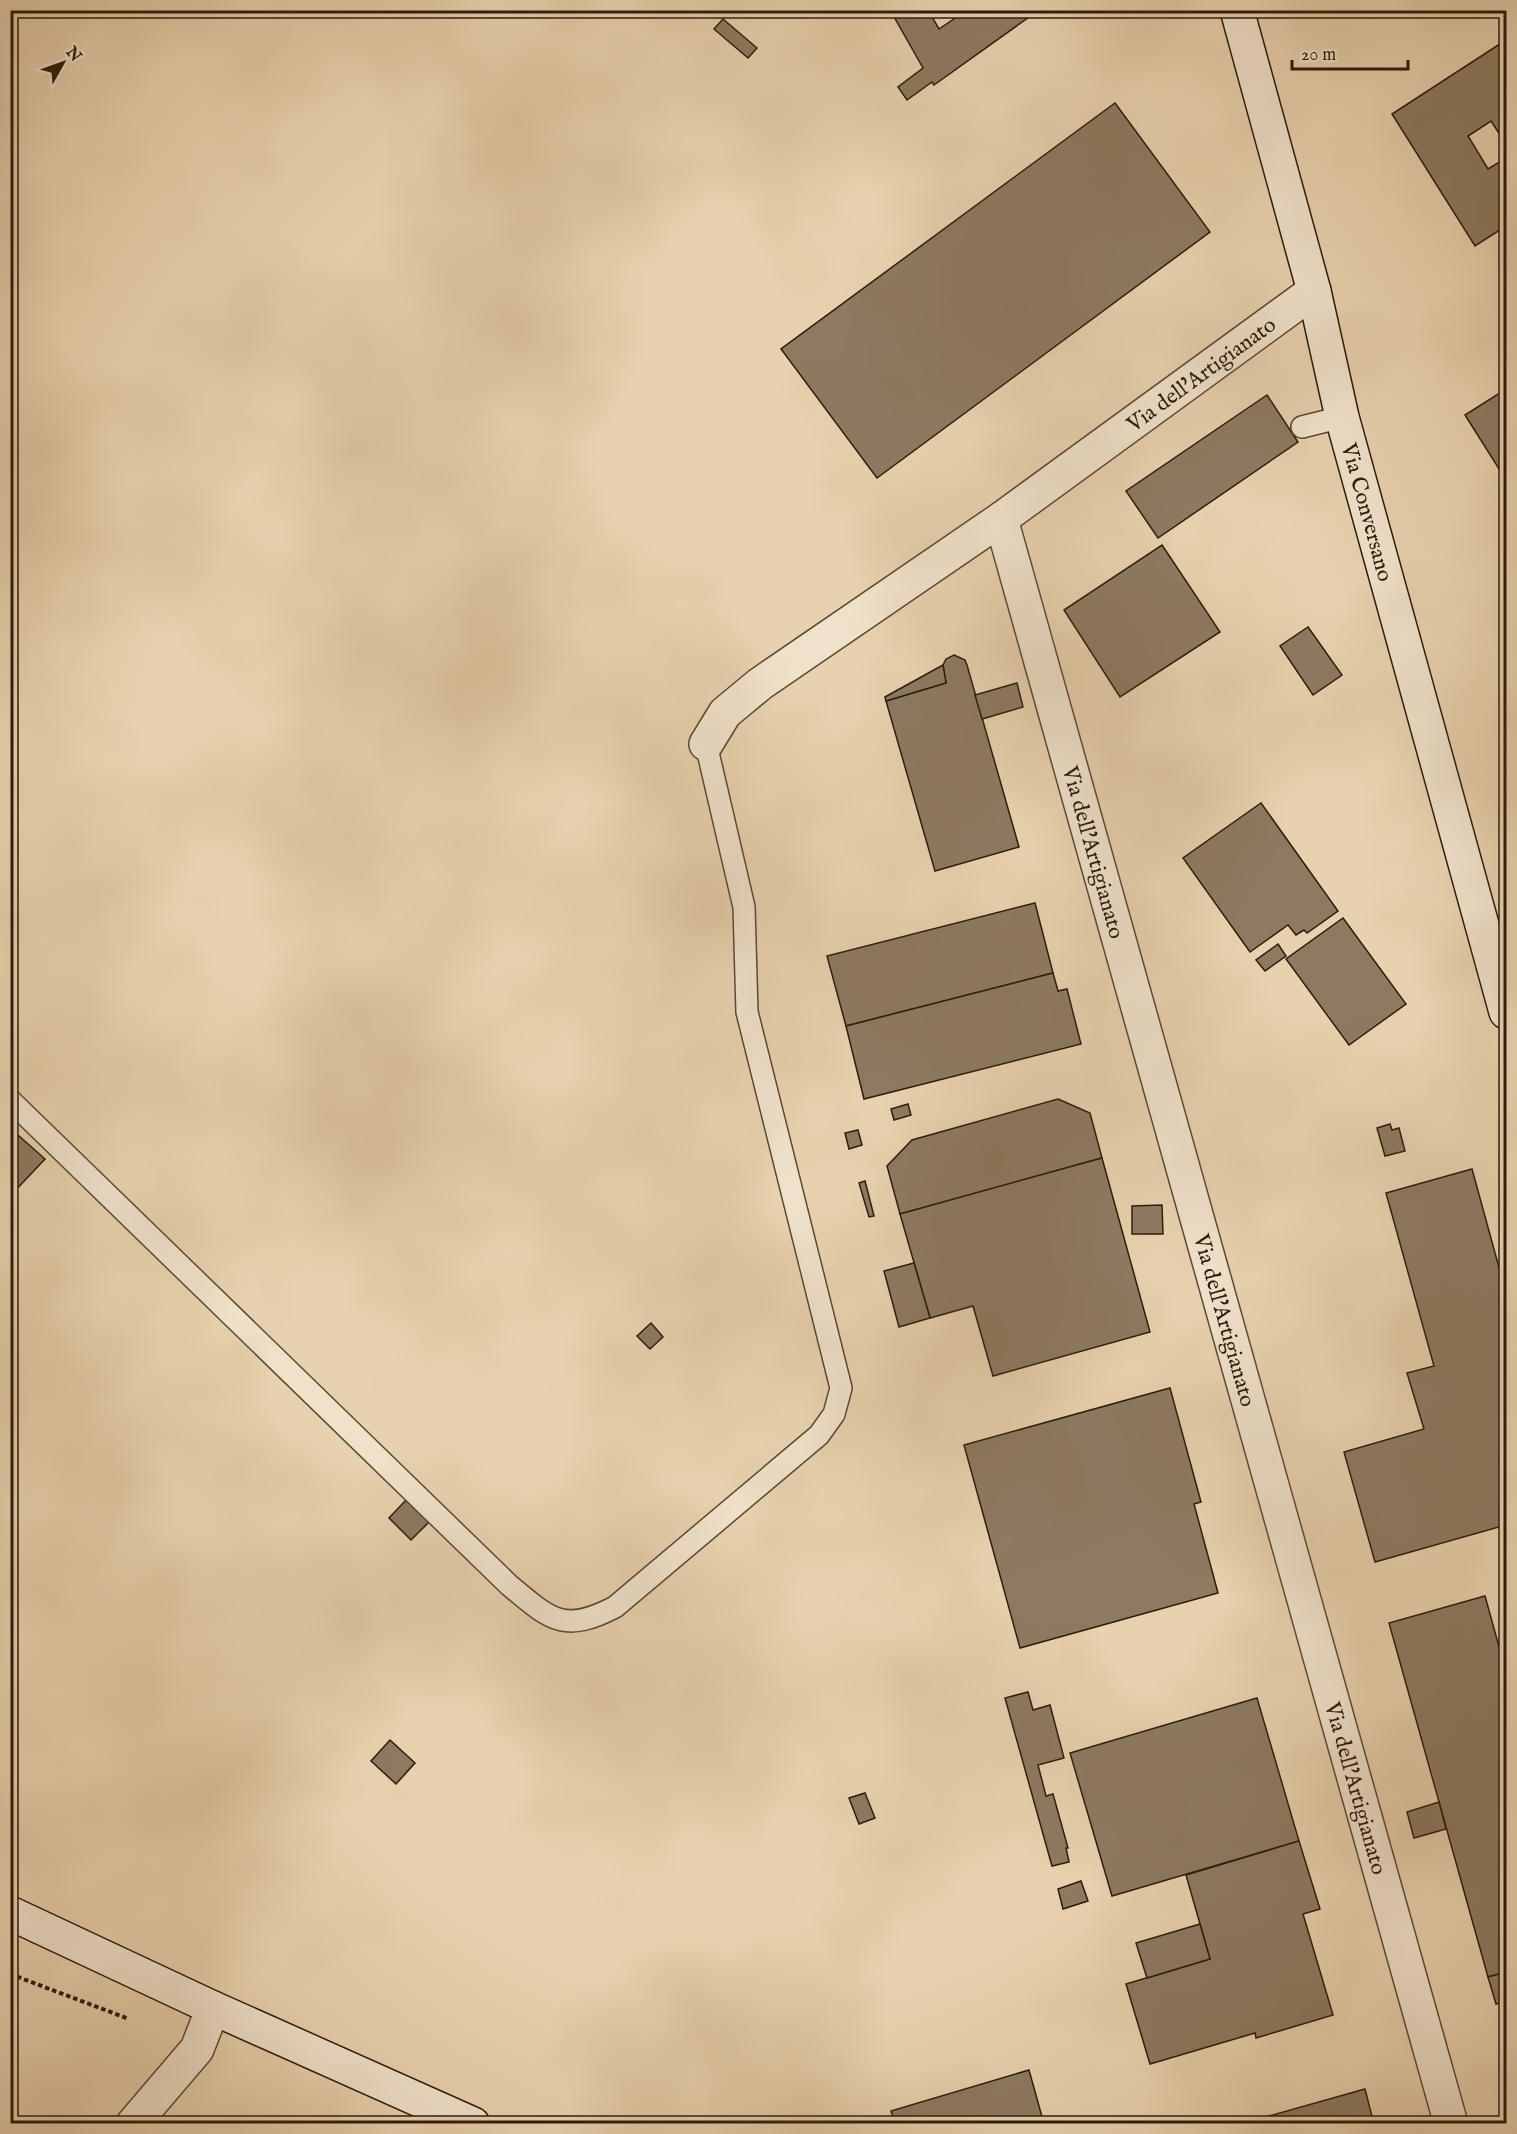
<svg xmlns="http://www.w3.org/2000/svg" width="1517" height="2134" font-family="'IM FELL English',serif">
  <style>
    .building { fill: #8d7a61; stroke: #2b1c0d; stroke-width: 1.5 }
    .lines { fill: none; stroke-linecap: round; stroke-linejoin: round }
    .lane-casing { stroke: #5a4935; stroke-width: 24 }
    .street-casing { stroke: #5a4935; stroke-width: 36 }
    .secondary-casing { stroke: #2b1c0d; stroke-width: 36 }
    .path { stroke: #2b1c0d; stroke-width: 4; stroke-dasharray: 4.5 3; stroke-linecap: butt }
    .lane { stroke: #f0e1ca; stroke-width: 21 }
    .street { stroke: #f0e1ca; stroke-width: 33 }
    .secondary { stroke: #f0e1ca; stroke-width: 33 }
    .labels { text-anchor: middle; stroke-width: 5; stroke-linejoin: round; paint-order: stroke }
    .street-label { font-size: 22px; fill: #2b1c0d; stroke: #f0e1ca }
  </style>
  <rect width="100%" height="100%" fill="#e8d1ae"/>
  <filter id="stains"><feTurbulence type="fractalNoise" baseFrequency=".00333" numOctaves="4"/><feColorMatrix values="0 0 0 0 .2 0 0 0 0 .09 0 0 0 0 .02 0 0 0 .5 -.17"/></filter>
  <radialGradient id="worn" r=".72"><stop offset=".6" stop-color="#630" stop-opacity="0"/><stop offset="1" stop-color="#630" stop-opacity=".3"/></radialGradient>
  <!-- building -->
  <g class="building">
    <polygon points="901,10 908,10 911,14 917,10 928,10 939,29 967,10 1039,10 934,85 932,82 907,100 898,87 923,68 893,15"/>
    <polygon points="723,19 757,48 748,58 714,29"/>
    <polygon points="1506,40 1506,144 1491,121 1468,136 1488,169 1506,158 1506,226 1475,246 1392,114"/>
    <polygon points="1115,103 1210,232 877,478 781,349"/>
    <polygon points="1506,389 1506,480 1465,415"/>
    <polygon points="1267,395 1298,442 1158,538 1126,491"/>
    <polygon points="1162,545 1220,632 1120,697 1064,610"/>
    <polygon points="1308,627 1342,675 1313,695 1280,646"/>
    <polygon points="954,655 965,660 967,665 1019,847 935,871 886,701 946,683 943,665 946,659"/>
    <polygon points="943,665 946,683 886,701 885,697"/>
    <polygon points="1017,683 1023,707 982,719 975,695"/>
    <polygon points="1261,803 1338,911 1307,933 1304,930 1296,935 1288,925 1250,952 1183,858"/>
    <polygon points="1035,903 1053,973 846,1026 827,956"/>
    <polygon points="1343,918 1406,1004 1349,1045 1286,959"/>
    <polygon points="1278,944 1286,956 1265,971 1256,960"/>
    <polygon points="1053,973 1058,991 1067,989 1081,1044 864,1099 846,1026"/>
    <polygon points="1058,1099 1090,1113 1102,1158 900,1214 887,1166 912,1140"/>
    <polygon points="908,1104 911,1115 894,1120 891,1109"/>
    <polygon points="1390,1124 1392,1130 1399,1128 1405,1151 1385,1156 1377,1128"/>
    <polygon points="10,1128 45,1159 10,1196"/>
    <polygon points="858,1130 862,1145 849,1149 845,1133"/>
    <polygon points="1102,1158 1150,1332 993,1376 973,1306 930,1318 900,1214"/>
    <polygon points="1472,1169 1506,1293 1506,1525 1375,1562 1344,1452 1424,1429 1407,1373 1434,1366 1386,1193"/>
    <polygon points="865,1181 874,1216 869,1217 859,1183"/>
    <polygon points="1162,1205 1163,1234 1132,1234 1132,1206"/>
    <polygon points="914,1263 930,1318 899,1327 884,1271"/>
    <polygon points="651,1323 663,1337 650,1349 637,1336"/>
    <polygon points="1170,1388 1201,1502 1194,1504 1218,1593 1020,1648 964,1445"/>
    <polygon points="406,1500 429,1522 411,1540 389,1518"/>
    <polygon points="1485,1596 1506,1672 1506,1972 1488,1977 1389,1623"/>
    <polygon points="1028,1692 1033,1710 1050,1705 1064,1758 1038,1765 1046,1796 1053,1794 1068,1848 1066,1848 1069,1862 1052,1866 1005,1698"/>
    <polygon points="1257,1698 1299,1841 1112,1896 1070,1753"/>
    <polygon points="390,1740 415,1763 396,1784 371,1761"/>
    <polygon points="865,1793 875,1818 859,1824 849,1798"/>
    <polygon points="1439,1802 1446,1829 1414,1838 1407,1812"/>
    <polygon points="1299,1841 1320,1909 1303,1914 1333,2015 1256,2038 1255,2033 1150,2064 1126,1984 1210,1959 1186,1875"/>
    <polygon points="1081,1881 1088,1901 1063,1909 1058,1889"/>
    <polygon points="1200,1924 1210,1959 1147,1978 1136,1943"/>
    <polygon points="1506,1972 1506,2001 1496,2004 1488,1977"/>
    <polygon points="1029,2070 1044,2124 895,2124 891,2111"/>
    <polygon points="1365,2089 1374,2124 1252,2124 1251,2121"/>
  </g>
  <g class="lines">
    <defs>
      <g id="lane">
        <polyline points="1302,427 1342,417"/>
        <path d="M10 1100 509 1585C550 1619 563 1634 615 1607L819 1435 834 1414 841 1388 747 1012 744 907 706 744"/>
      </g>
      <g id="street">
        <path id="s1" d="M1001 519 1451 2124"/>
        <path id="s2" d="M706 744 725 713 760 684 1001 519 1314 291"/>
        <polyline points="133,2124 197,2049 213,2008"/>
      </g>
      <g id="secondary">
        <path id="s3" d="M1237 10 1314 291 1342 417 1506 1012"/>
        <polyline points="10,1913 213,2008 473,2124"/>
      </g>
    </defs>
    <!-- lane casing -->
    <use href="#lane" class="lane-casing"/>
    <!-- street casing -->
    <use href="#street" class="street-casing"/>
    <!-- secondary casing -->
    <use href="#secondary" class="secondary-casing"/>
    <!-- path -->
    <polyline class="path" points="10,1974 129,2019"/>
    <!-- lane -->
    <use href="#lane" class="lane"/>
    <!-- street -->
    <use href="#street" class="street"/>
    <!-- secondary -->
    <use href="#secondary" class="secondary"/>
  </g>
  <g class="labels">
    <!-- street labels -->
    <g class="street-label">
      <text dy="8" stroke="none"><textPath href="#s2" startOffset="621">Via dell'Artigianato</textPath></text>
      <text dy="8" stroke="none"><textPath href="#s3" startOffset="519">Via Conversano</textPath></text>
      <text dy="8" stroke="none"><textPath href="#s1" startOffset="346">Via dell'Artigianato</textPath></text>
      <text dy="8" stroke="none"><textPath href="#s1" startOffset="832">Via dell'Artigianato</textPath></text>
      <text dy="8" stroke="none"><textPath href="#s1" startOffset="1318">Via dell'Artigianato</textPath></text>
    </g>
  </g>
  <!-- margin -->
  <rect width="1517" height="2134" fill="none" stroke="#e8d1ae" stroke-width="36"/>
  <rect x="12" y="12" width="1493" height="2110" fill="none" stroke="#2b1c0d" stroke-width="3"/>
  <rect x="18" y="18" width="1481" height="2098" fill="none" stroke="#2b1c0d" stroke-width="1.5"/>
  <!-- north arrow -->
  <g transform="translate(63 63) rotate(50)" stroke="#f0e1ca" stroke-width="4.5" paint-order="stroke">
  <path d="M0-4.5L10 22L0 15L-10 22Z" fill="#2b1c0d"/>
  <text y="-9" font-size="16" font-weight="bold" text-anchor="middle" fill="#2b1c0d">N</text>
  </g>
  <!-- scale -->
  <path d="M1292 60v9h116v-9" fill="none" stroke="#2b1c0d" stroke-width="3"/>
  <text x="1301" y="60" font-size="18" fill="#2b1c0d" stroke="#f0e1ca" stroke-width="4.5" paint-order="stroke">20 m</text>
  <rect width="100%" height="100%" filter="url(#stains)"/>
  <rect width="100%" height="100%" fill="url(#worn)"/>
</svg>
